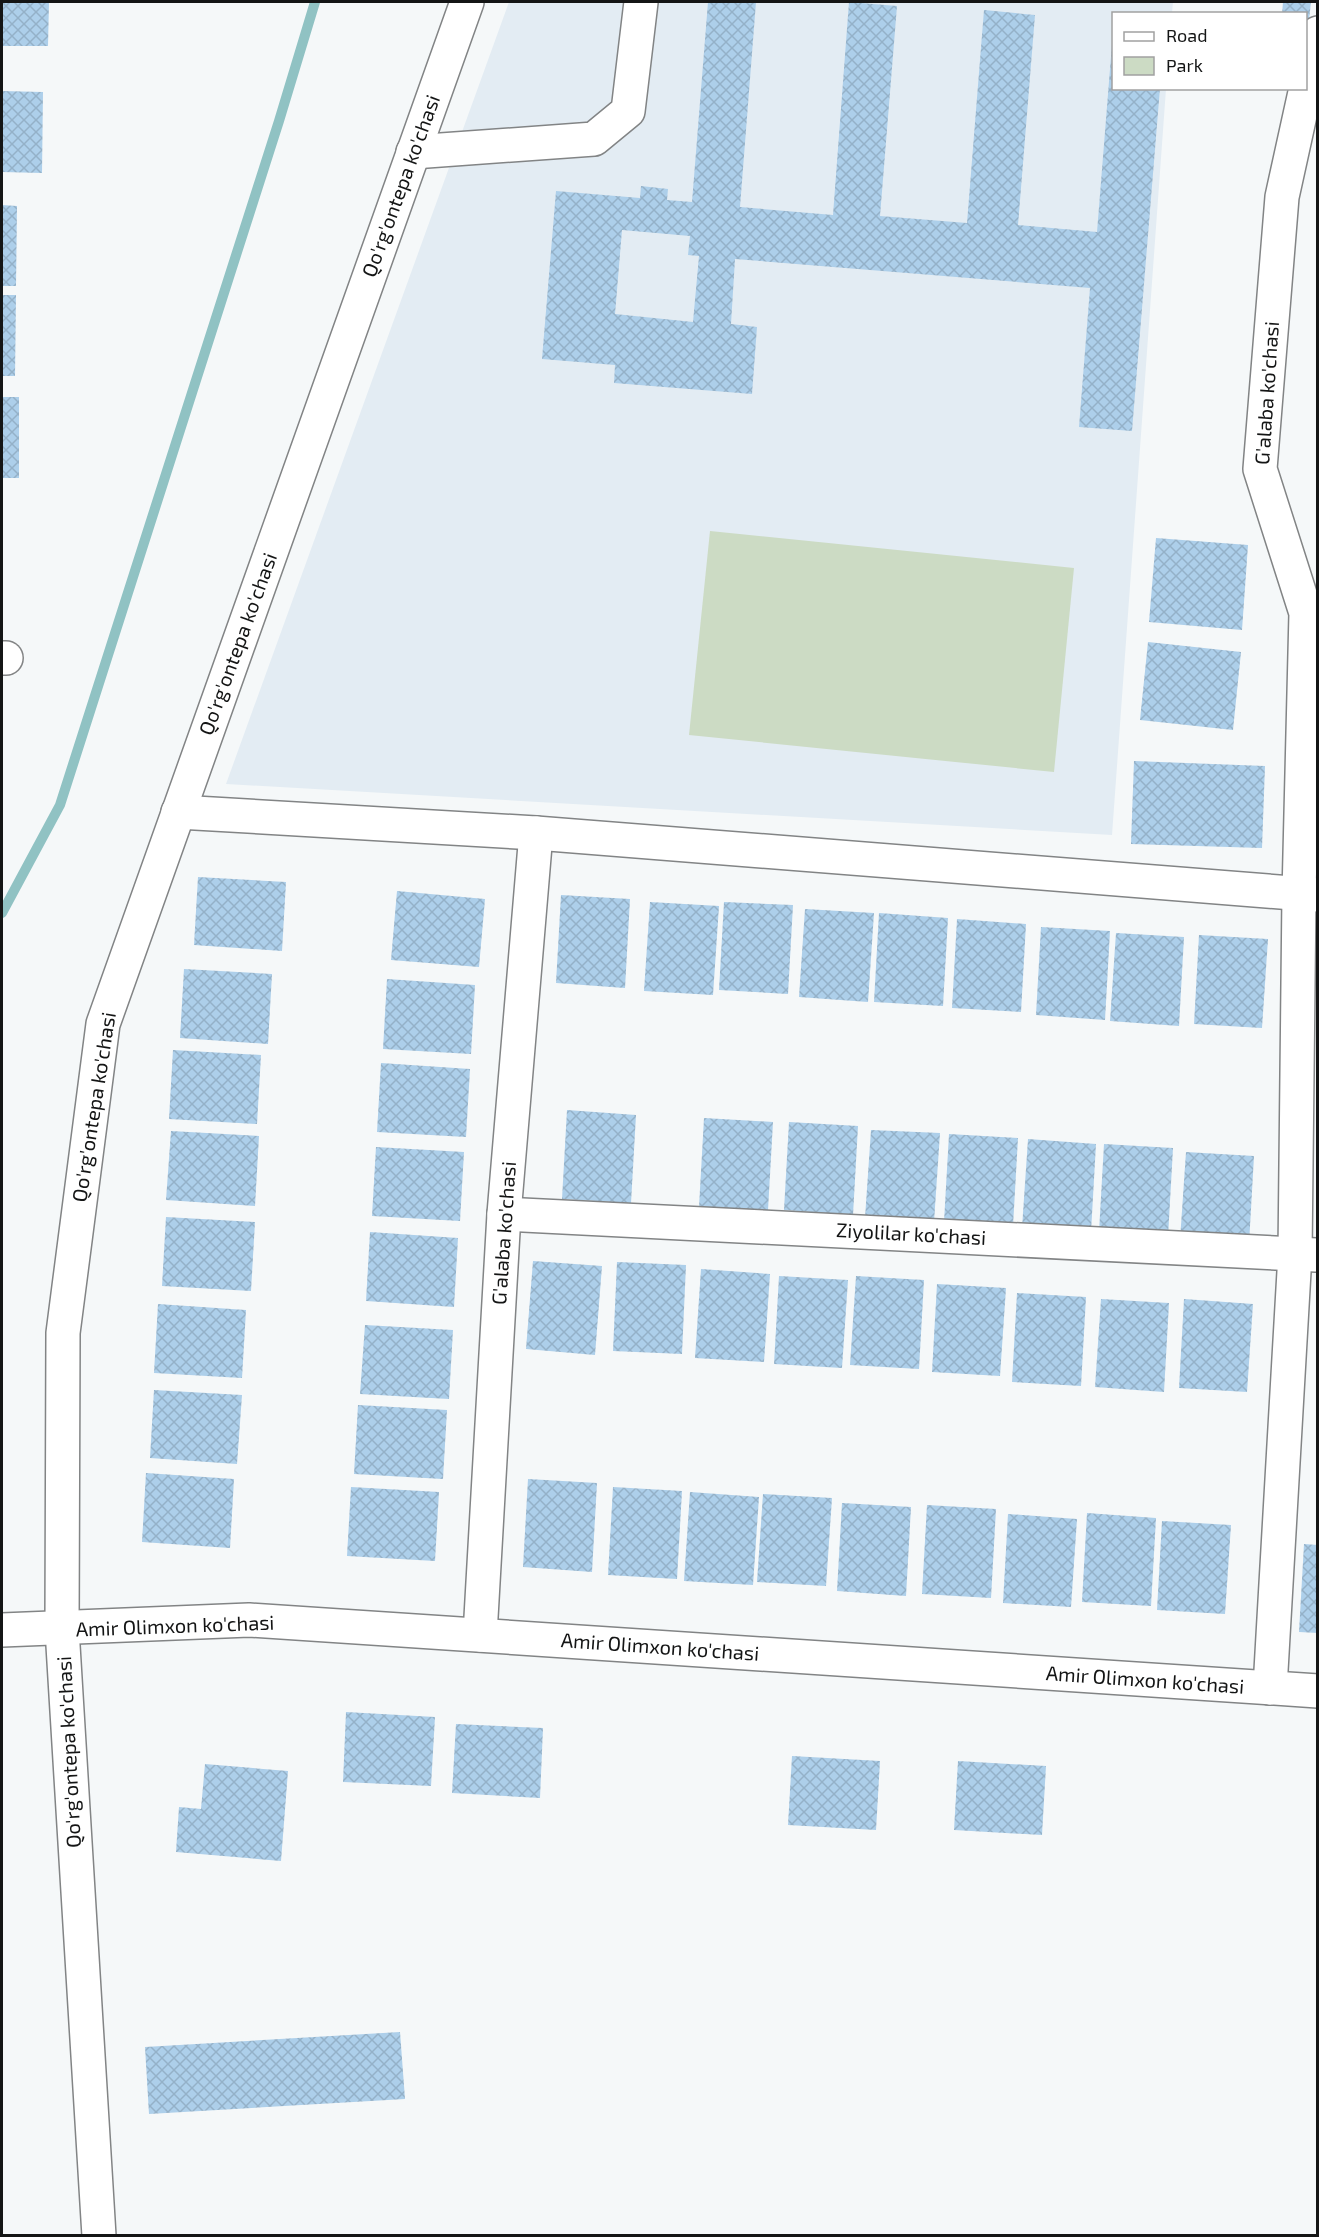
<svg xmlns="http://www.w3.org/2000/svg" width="1319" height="2237" font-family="'Exo 2',sans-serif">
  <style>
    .built { fill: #e3ecf3 }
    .green { fill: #ccdbc4 }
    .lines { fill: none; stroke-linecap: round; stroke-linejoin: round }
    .stream { stroke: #90c2c3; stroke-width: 10 }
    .building { fill: url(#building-cross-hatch); fill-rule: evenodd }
    .minor-casing { stroke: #828485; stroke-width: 36 }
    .minor { stroke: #fff; stroke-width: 33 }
    .labels { text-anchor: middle; stroke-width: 6; stroke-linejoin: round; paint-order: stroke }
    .street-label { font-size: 20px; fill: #141515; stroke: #fff }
  </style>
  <defs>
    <pattern id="building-cross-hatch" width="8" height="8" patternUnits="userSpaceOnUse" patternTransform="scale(1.5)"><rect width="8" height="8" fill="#adcfea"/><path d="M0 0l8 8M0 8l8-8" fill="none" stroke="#94b1c8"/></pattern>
  </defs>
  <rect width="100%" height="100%" fill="#f5f8f9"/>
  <!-- built -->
  <polygon class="built" points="509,2 1173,2 1172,13 1114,14 1114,88 1166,89 1112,835 226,784"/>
  <!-- green -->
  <polygon class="green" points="710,531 1074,568 1054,772 689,735"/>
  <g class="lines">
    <!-- stream -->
    <polyline class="stream" points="2,913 60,805 279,121 315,2"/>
  </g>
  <!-- building -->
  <g class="building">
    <polygon points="2,2 49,2 48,46 2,46"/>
    <path d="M708 2H756L740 207 833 215 849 2 897 6 880 216 967 223 984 10 1035 15 1018 225 1097 232 1112 44H1114V88H1160L1132 431 1079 427 1090 288 735 259 731 324 757 327 752 394 614 383 615 365 542 359 556 191 640 198 641 186 668 189 667 200 692 202ZM622 230 690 236 688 255 699 256 693 322 615 314Z"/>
    <polygon points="1283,2 1311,2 1309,20 1306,20 1306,14 1282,14"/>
    <polygon points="2,91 43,92 42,173 2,172"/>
    <polygon points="2,205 17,206 16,286 2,286"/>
    <polygon points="2,295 16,295 15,376 2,376"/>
    <rect x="2" y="397" width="17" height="81"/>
    <polygon points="1156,538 1248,545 1242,630 1149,622"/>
    <polygon points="1148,642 1241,652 1233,730 1140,720"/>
    <polygon points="1134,761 1265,766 1262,848 1131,844"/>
    <polygon points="198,877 286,882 282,951 194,945"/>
    <polygon points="397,891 485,899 479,967 391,960"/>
    <polygon points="561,895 630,899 625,988 556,983"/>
    <polygon points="650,902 719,906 713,995 644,991"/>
    <polygon points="724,902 793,905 788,994 719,990"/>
    <polygon points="805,909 874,913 868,1002 799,997"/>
    <polygon points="879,913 948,918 943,1006 874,1002"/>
    <polygon points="957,919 1026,924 1021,1012 952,1008"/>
    <polygon points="1041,927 1110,931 1105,1020 1036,1015"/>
    <polygon points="1116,933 1184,937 1179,1026 1110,1021"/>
    <polygon points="1199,935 1268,939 1262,1028 1194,1024"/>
    <polygon points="184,969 272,974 268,1044 180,1038"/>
    <polygon points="387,979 475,985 471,1054 383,1049"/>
    <polygon points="173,1050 261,1055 257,1124 169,1119"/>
    <polygon points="381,1063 470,1069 466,1137 377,1132"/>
    <polygon points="567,1110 636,1115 631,1203 562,1199"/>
    <polygon points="704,1118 773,1122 768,1210 699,1207"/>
    <polygon points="789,1122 858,1126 853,1215 784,1210"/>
    <polygon points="871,1130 940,1133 934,1222 865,1218"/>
    <polygon points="171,1131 259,1136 255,1206 166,1200"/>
    <polygon points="949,1134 1018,1138 1013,1226 944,1222"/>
    <polygon points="1028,1139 1096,1144 1091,1232 1022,1228"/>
    <polygon points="1104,1144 1173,1148 1168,1237 1099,1232"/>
    <polygon points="376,1147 464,1152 460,1221 372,1216"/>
    <polygon points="1186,1152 1254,1156 1249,1244 1180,1240"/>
    <polygon points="166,1217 255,1222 251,1291 162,1286"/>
    <polygon points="370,1232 458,1238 454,1307 366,1301"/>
    <polygon points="533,1261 602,1266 595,1355 526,1349"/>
    <polygon points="617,1262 686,1265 682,1354 613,1351"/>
    <polygon points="701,1269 770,1274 764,1362 695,1358"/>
    <polygon points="779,1276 848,1280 842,1368 774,1364"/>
    <polygon points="856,1276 924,1280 919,1369 850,1365"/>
    <polygon points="937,1284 1006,1288 1000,1376 932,1372"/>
    <polygon points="1017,1293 1086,1297 1081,1386 1012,1382"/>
    <polygon points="1101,1299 1169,1303 1164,1392 1095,1387"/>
    <polygon points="1184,1299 1253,1304 1247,1392 1179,1388"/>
    <polygon points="158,1304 246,1310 242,1378 154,1373"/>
    <polygon points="365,1325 453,1330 449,1399 360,1394"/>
    <polygon points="154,1390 242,1395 237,1464 150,1458"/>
    <polygon points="358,1405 447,1410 443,1479 354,1474"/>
    <polygon points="146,1473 234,1479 230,1548 142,1542"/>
    <polygon points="528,1479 597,1483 592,1572 523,1567"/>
    <polygon points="351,1487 439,1492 435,1561 347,1556"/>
    <polygon points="613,1487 682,1491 677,1579 608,1575"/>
    <polygon points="690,1492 759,1497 753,1585 684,1581"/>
    <polygon points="763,1494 832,1498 826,1586 757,1582"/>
    <polygon points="842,1503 911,1507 906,1596 837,1591"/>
    <polygon points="927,1505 996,1509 991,1598 922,1594"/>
    <polygon points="1087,1513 1156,1518 1151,1606 1082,1602"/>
    <polygon points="1008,1514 1077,1519 1071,1607 1003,1603"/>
    <polygon points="1162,1521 1231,1525 1225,1614 1157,1610"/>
    <polygon points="1304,1544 1318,1545 1318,1633 1299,1632"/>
    <polygon points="346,1712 435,1717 431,1786 343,1782"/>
    <polygon points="456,1724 543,1728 540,1798 452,1793"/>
    <polygon points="792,1756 880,1761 876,1830 788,1825"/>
    <polygon points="958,1761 1046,1766 1042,1835 954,1830"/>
    <polygon points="205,1764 288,1771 281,1861 176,1852 179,1807 201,1809"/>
    <polygon points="400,2032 405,2099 149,2114 145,2047"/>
  </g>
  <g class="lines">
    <defs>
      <g id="minor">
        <polyline points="413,152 594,139 628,111 641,2"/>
        <polyline points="2,658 6,658"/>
        <polyline points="178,812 536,833 1318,895"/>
        <polyline points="504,1214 1316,1255"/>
        <polyline points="2,1630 249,1620 1318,1691"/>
        <polyline points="480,1635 504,1214 536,833"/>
        <polyline points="1270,1688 1295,1254 1299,894 1306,613 1260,469 1282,197 1318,33"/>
        <polyline points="99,2236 62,1629 63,1333 103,1024 467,2"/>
      </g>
    </defs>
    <!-- minor casing -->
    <use href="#minor" class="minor-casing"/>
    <!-- minor -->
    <use href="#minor" class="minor"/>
  </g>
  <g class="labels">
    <!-- street labels -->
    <g class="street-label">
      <text transform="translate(401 186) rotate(-70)" y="7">Qo'rg'ontepa ko'chasi</text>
      <text transform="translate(1267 393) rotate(-86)" y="7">G'alaba ko'chasi</text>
      <text transform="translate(238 644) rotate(-70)" y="7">Qo'rg'ontepa ko'chasi</text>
      <text transform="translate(94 1107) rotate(-81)" y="7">Qo'rg'ontepa ko'chasi</text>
      <text transform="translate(504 1233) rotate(-86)" y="7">G'alaba ko'chasi</text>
      <text transform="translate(911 1234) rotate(3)" y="7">Ziyolilar ko'chasi</text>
      <text transform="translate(175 1626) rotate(-2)" y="7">Amir Olimxon ko'chasi</text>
      <text transform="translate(660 1647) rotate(4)" y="7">Amir Olimxon ko'chasi</text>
      <text transform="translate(1145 1680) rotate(4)" y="7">Amir Olimxon ko'chasi</text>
      <text transform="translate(69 1752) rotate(-93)" y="7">Qo'rg'ontepa ko'chasi</text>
    </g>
  </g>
  <!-- border -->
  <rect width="1319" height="2237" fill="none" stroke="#141515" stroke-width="6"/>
  <!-- legend -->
  <rect x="1112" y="12" width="195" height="78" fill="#ffffff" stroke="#a1a1a1" stroke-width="1.5"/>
  <rect x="1124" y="32" width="30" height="9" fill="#ffffff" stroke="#a1a1a1" stroke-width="1.5"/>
  <text x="1166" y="42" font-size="18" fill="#141515">Road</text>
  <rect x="1124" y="57" width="30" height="18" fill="#ccdbc4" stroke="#a1a1a1" stroke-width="1.5"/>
  <text x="1166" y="72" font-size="18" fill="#141515">Park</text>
</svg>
